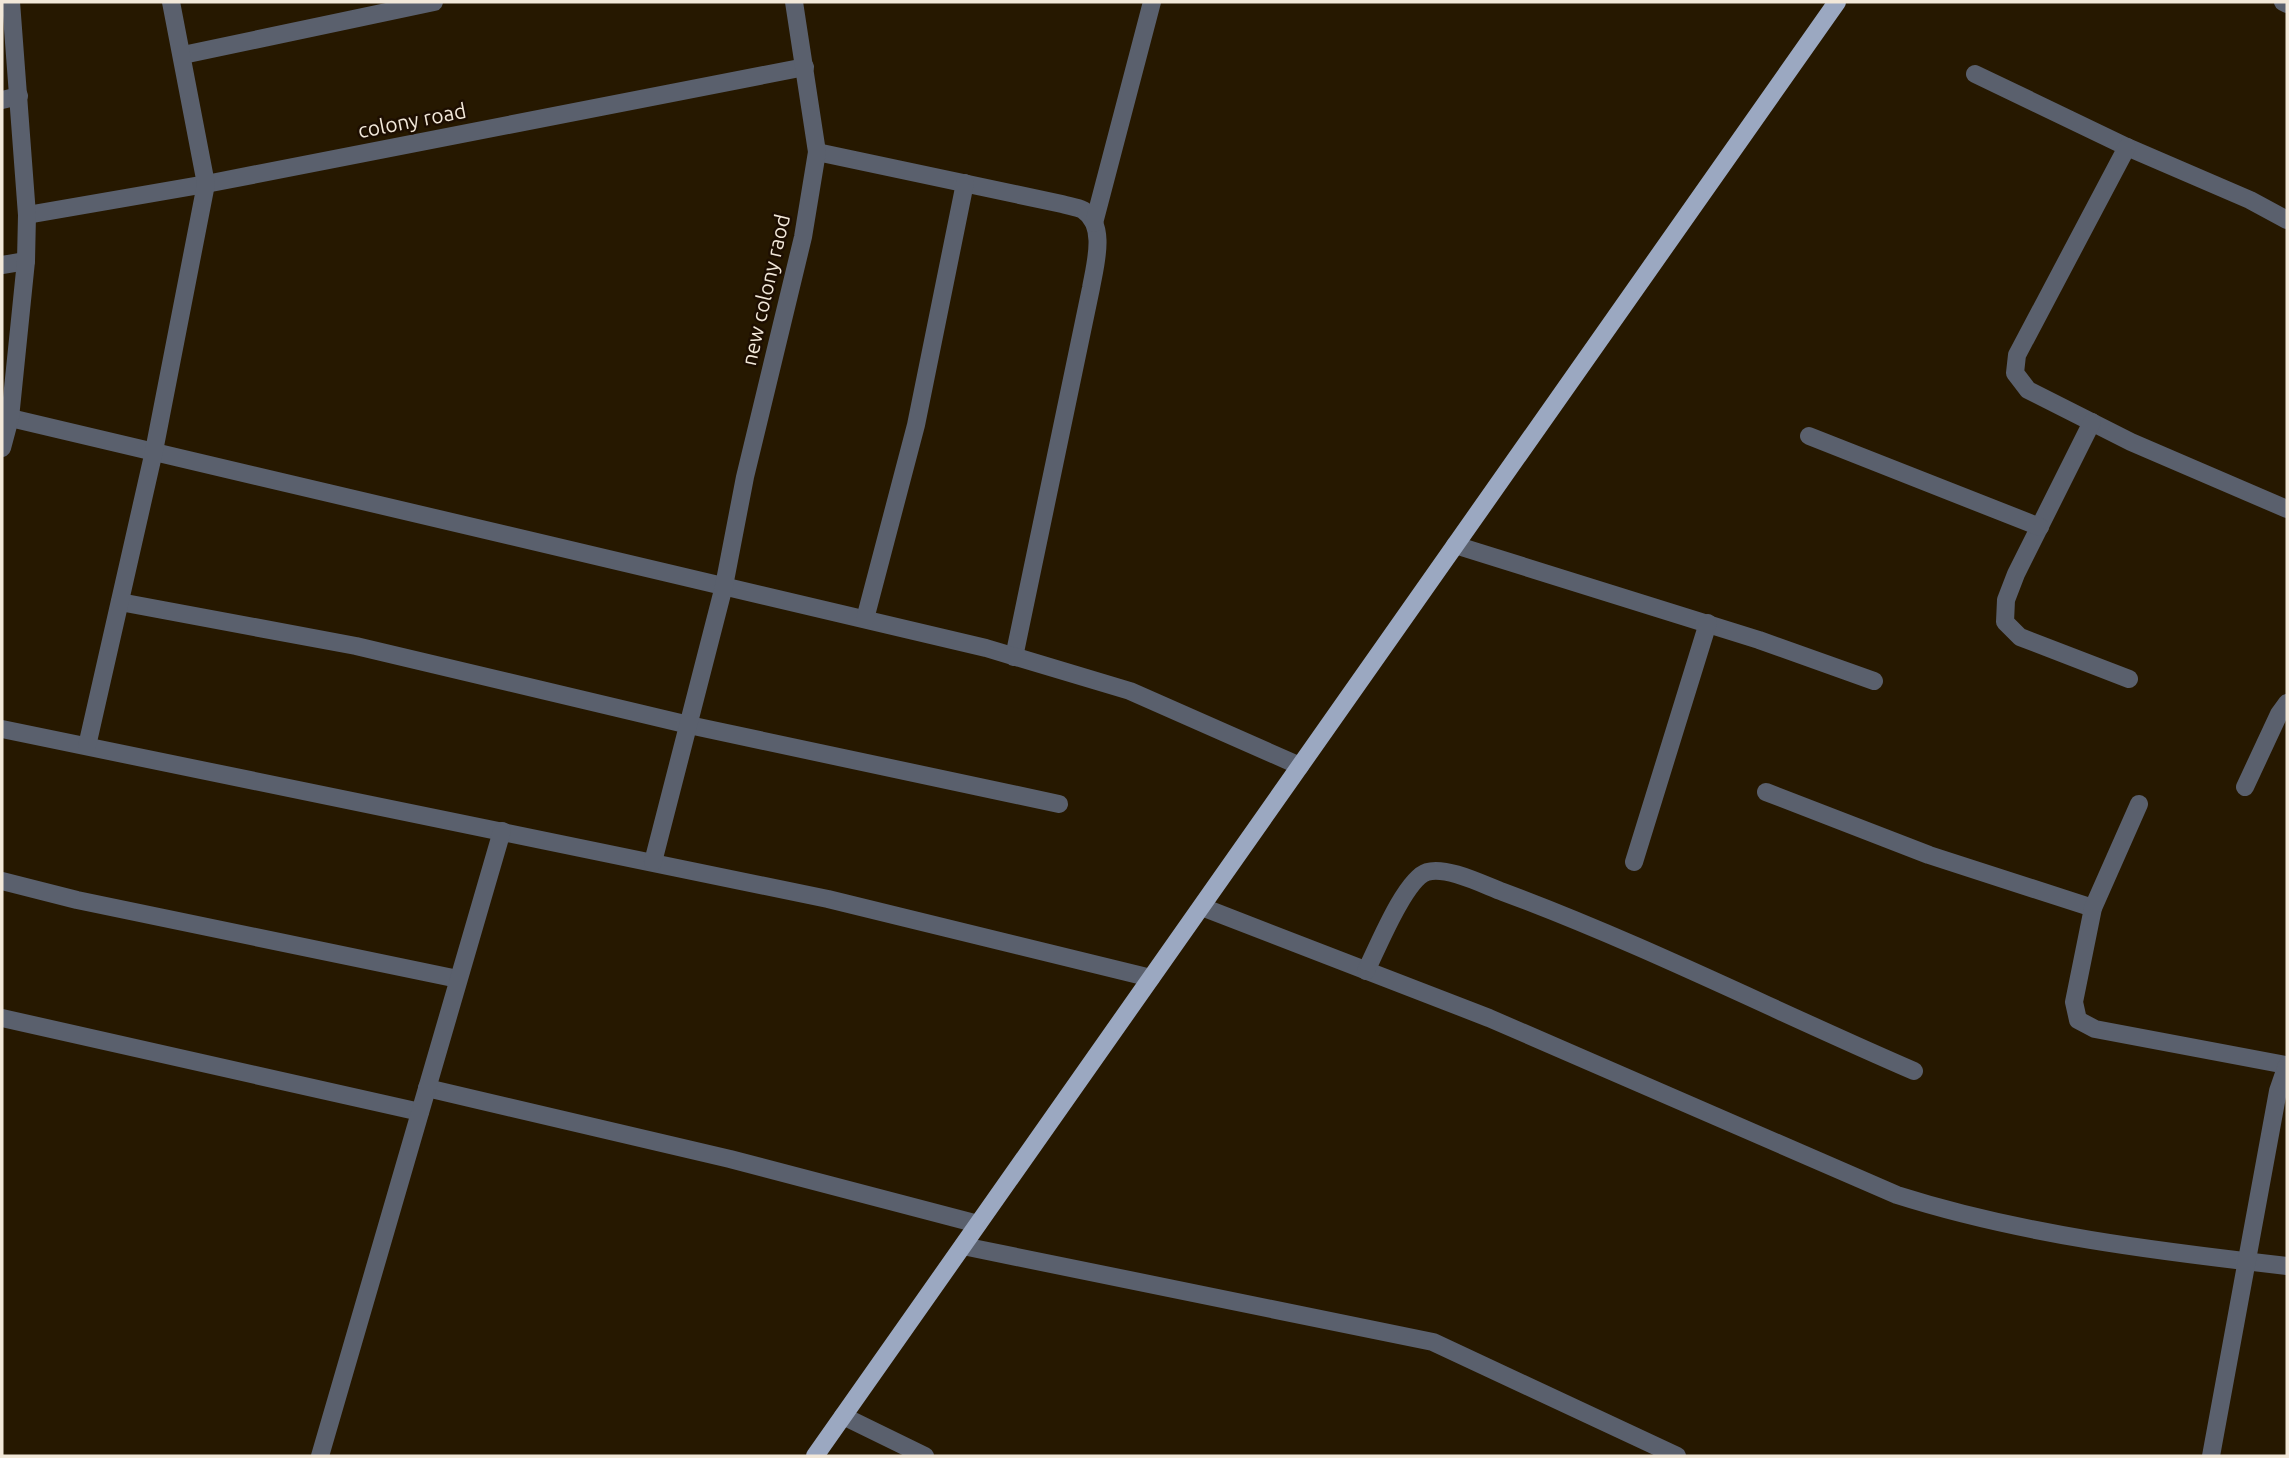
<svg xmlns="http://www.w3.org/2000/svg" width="2289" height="1458" font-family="Ubuntu,sans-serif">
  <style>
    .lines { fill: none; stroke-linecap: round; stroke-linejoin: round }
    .minor { stroke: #5a606d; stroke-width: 18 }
    .major { stroke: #9ba8c1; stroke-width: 18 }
    .labels { text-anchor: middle; stroke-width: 5; stroke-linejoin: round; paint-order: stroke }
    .street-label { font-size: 21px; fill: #f2e8d9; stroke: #1d0e00 }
  </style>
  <rect width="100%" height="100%" fill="#261800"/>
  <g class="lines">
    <!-- minor -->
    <g class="minor">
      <polyline points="2283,2 2287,4"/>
      <polyline points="183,55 434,2"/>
      <polyline points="1975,74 2127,147 2250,200 2287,220"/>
      <polyline points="2,100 19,96"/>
      <polyline points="2127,147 2017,355 2015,373 2028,390 2131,442 2287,509"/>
      <path d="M817 152 1062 204C1068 206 1077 207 1083 210 1107 225 1095 265 1091 288L1014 657"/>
      <polyline points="27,215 206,184 805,67"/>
      <polyline points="1094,223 1152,2"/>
      <polyline points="2,265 26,261"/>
      <polyline points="2,416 986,648 1130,691 1300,766"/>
      <polyline points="2092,422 2016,574 2006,600 2005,622 2020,637 2129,679"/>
      <polyline points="1809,436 2040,527"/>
      <polyline points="2,448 10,418 26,261 27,215 11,2"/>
      <polyline points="1455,545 1759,640 1874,681"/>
      <polyline points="120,602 356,646 689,725 1059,804"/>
      <polyline points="865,619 916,425 965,183"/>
      <polyline points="2,729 828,899 1151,978"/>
      <polyline points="87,746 154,451 206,184 171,2"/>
      <polyline points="2245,787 2279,714 2287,703"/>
      <polyline points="1766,792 1929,855 2093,908"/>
      <polyline points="2139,804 2093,908 2074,1002 2078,1020 2095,1029 2286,1065"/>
      <polyline points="653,862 724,586 745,477 803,237 817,152 794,2"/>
      <polyline points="1634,862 1708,623"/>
      <polyline points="2,881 77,900 458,979"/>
      <path d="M1202 907 1489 1018 1897 1195C2023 1235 2156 1251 2287 1266"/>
      <path d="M1366 971C1377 949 1405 879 1427 872 1447 866 1484 885 1503 892 1643 944 1777 1012 1914 1071"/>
      <polyline points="2,1018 420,1112"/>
      <polyline points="427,1088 730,1159 978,1224"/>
      <polyline points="963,1246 1433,1342 1677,1456"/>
      <polyline points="843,1416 925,1456"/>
      <polyline points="320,1456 502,831"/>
      <polyline points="2211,1456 2278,1091 2287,1065"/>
    </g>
    <!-- major -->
    <polyline class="major" points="815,1456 1837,2"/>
  </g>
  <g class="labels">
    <!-- street labels -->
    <g class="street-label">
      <text transform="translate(412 121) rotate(-11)" y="7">colony road</text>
      <text transform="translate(766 290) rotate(-77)" y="7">new colony raod</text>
    </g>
  </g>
  <!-- border -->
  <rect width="2289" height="1458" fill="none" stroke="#f2e8d9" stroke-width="7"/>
</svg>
